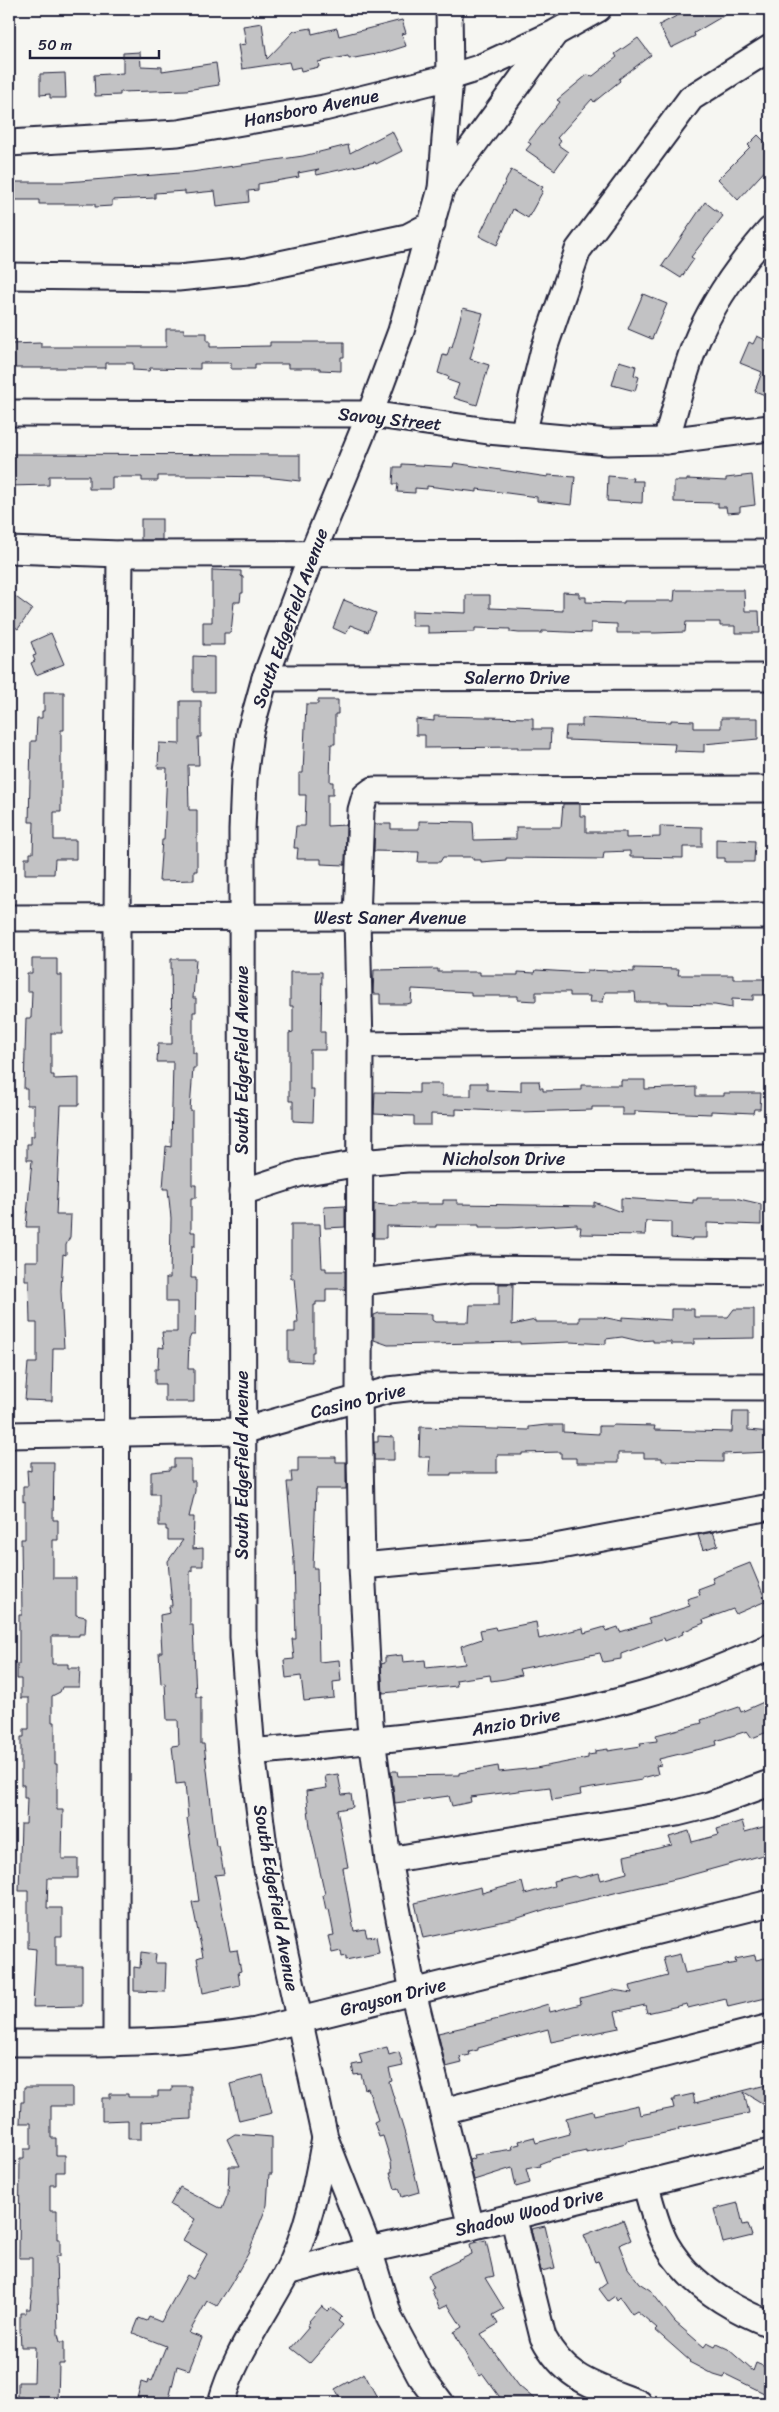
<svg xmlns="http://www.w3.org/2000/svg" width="779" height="2412" font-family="Sriracha,sans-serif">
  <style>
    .building { fill: #c2c2c4; stroke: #22223b }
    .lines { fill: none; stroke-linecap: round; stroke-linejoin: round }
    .minor-casing { stroke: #22223b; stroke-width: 29 }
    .minor { stroke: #f6f6f2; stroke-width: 25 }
    .labels { text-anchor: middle; stroke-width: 4; stroke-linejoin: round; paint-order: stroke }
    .street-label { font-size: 18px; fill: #22223b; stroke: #f6f6f2 }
  </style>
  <rect width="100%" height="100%" fill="#f6f6f2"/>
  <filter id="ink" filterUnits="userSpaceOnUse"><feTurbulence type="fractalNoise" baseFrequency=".02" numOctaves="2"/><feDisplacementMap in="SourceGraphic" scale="10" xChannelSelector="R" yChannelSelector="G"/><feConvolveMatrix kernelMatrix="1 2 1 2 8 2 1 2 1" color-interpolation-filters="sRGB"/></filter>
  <g filter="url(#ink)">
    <!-- building -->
    <g class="building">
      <polygon points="690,9 735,9 694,33 695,36 671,48 659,25"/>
      <polygon points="402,20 406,33 402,34 406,46 387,52 349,59 348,56 318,62 319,67 301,71 300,67 291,69 289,62 242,69 238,45 246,44 243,26 262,23 267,59 294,31 311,28 312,34 337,28 339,36"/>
      <polygon points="638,38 651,55 619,79 620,81 594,102 592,99 557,138 561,141 558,145 568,152 555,170 526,150 531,144 528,142 560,102 557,100 587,75 593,76 617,57 615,54"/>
      <polygon points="140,52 141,66 162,67 162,71 216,63 219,85 186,90 120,92 120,95 95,96 94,75 123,73 123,53"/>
      <polygon points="65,73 66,98 50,98 50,94 40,95 40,74"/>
      <polygon points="392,131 402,151 376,164 375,162 317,175 315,171 319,169 298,173 299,177 258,184 258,190 248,191 249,202 217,206 215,191 185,194 185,191 155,193 155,198 112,200 112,206 95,207 95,204 39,204 39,200 9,200 9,182 67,182 192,172 303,156 348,145 350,153"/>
      <polygon points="758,135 770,147 770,165 738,200 718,179 750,147 748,145"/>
      <polygon points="511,170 543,187 541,190 543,191 528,218 513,209 497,245 479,236"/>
      <polygon points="705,202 723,216 691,257 694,259 681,278 662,266"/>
      <polygon points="643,294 667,304 652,339 628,329"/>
      <polygon points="463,308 483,313 470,359 489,365 477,405 454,398 459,384 448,380 449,377 438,373 443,355 447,356 450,346 452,347"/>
      <polygon points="166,329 184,329 184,333 207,333 207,341 210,341 210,347 270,346 270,342 344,342 344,357 341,357 341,371 320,370 320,368 288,368 288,364 255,364 255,369 231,369 231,363 200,363 200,369 150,368 149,371 133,370 133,363 106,363 106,368 9,368 9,344 41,343 41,347 166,347"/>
      <polygon points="757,336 770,342 770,397 755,391 762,372 740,363 749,342 753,344"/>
      <polygon points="619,361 636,366 634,375 639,377 635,391 612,385"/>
      <polygon points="9,454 300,455 300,481 265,477 207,476 158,476 158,481 142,481 142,477 112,477 112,489 89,489 89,476 49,476 49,485 9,486"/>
      <polygon points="454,463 548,477 548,475 575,477 572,505 537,501 537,497 477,489 477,492 427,486 427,489 415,488 415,493 397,492 398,484 393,484 394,467 402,467 402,464 453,467"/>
      <polygon points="752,475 755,505 740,507 740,512 727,513 726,507 718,507 718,503 674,502 674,481 687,481 687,479 726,481 726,478"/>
      <polygon points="608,476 633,478 632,481 643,481 642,503 607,501"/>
      <rect x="141" y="519" width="21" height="21"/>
      <polygon points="212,570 241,571 241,576 243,577 243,593 241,593 240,602 234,602 231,633 224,633 224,645 203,645 203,622 212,622"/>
      <polygon points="675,590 744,590 745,611 759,611 760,633 735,633 735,626 720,626 720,622 686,622 685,632 656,633 617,633 617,624 591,623 591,633 542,631 542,633 519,633 510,632 510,629 475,628 475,632 428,633 428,626 412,626 412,611 466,613 466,595 490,595 490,608 563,611 563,592 579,593 579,597 586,597 586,602 624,603 624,601 674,601"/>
      <polygon points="9,592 32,609 18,629 9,623"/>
      <polygon points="344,600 376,613 368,632 350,625 346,634 333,628"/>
      <polygon points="51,633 64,664 36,675 31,663 35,661 33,656 36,655 31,642"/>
      <polygon points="193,656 214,657 214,692 193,692"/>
      <polygon points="44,692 64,692 64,730 61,730 61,812 54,812 54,840 76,840 76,859 55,859 54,874 25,874 25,858 30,858 30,853 33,853 34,822 29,822 31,741 36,741 37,718 42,718 42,711 44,711"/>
      <polygon points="318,700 338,700 338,714 335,714 335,744 331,744 330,782 333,782 333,795 327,795 327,826 346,825 345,865 321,864 321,859 297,859 298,848 294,848 296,826 305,826 306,795 299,795 299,773 303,773 306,704 318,704"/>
      <polygon points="180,701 201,701 201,737 198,737 199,765 188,765 189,810 197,810 197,871 194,871 194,880 159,881 162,840 164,840 167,768 158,768 159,743 180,744"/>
      <polygon points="434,716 533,718 533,729 551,729 550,749 518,749 518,747 425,748 425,735 416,735 416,719 434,721"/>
      <polygon points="582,718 671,722 671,720 694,721 694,728 721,728 721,718 758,718 758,739 704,744 704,752 674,751 675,744 565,740 566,726 582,726"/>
      <polygon points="563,804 580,804 580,816 586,816 586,832 626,832 626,838 660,837 660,826 702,827 702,847 683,847 683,858 630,857 630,851 604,852 603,859 506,858 506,860 481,862 481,860 473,860 473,857 443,857 440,862 418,862 419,852 374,851 375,824 391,824 391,829 419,829 419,821 473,822 474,840 516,839 516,827 561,827"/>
      <polygon points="716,839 755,841 754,862 725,862 725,858 716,858"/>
      <polygon points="32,959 57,959 57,975 62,975 62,1033 51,1033 51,1075 54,1075 54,1079 79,1078 79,1105 61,1105 56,1215 71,1215 70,1237 66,1245 66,1255 63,1254 61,1291 64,1348 53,1348 52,1401 25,1400 28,1363 37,1363 37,1323 30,1323 29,1280 25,1280 25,1261 38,1261 38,1227 26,1227 32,1160 27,1160 27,1144 31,1144 31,1136 34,1136 34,1105 27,1105 27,1089 24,1089 26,1018 31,1018 32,991 27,991 27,973 32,973"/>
      <polygon points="171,959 196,959 193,998 196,998 196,1012 193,1012 193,1053 196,1053 196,1068 193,1068 190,1110 192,1110 192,1185 196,1185 196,1198 191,1198 191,1232 195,1232 195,1246 192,1246 191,1278 196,1278 195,1335 191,1335 189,1340 188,1369 194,1369 194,1402 165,1402 165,1384 155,1384 155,1369 158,1369 159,1347 164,1348 162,1332 177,1332 177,1302 166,1302 166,1278 170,1278 171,1218 168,1189 163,1189 166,1146 171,1147 173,1062 157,1062 158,1044 172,1044"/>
      <polygon points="634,968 679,969 678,975 733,975 733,979 770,979 770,995 753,995 753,1000 732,999 732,1008 715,1005 668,1004 668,1002 636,1002 635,992 605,992 603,1002 589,1002 590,996 570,996 570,992 536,992 536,1001 518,1000 518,996 471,996 471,992 412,989 411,1003 406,1004 380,1004 380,994 373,994 374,970 438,969 438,972 480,972 480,975 518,975 518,972 535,973 536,970 587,973 587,970 634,972"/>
      <polygon points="290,972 322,972 321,1032 325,1032 325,1050 310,1050 310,1089 314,1089 313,1122 293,1121 293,1101 289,1101 289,1033 293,1032 293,1006 290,1006"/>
      <polygon points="621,1080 645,1080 645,1089 696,1087 696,1096 724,1096 724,1093 761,1093 760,1109 754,1109 753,1113 711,1111 711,1114 635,1111 635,1115 622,1115 622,1107 592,1107 592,1110 519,1112 456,1109 456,1115 431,1114 431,1125 414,1125 414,1116 374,1114 375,1092 419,1093 419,1084 442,1084 442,1096 471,1096 471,1083 487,1083 487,1090 521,1091 521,1081 539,1081 540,1088 543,1088 543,1091 581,1090 581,1085 621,1085"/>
      <polygon points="621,1198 693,1203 693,1200 697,1200 697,1198 735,1198 761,1204 761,1225 707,1223 707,1238 692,1238 692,1240 671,1238 671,1222 646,1221 645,1235 580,1234 581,1227 577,1227 577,1224 509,1228 479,1228 479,1225 436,1225 436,1227 430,1227 386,1226 386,1238 374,1238 374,1204 398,1206 398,1204 443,1204 443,1200 457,1200 457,1204 594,1206 594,1202 621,1212"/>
      <polygon points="345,1206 345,1227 325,1228 324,1207"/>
      <polygon points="291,1224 320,1224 322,1268 326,1268 326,1271 345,1271 345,1289 326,1289 326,1302 316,1302 316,1305 314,1305 314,1352 312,1352 312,1362 288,1361 288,1332 295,1332 295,1323 298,1323 294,1278 291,1278"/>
      <polygon points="499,1284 513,1284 512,1325 535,1320 535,1322 579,1322 579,1317 602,1317 622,1321 622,1317 671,1320 671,1309 694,1309 694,1317 728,1317 734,1309 754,1309 754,1338 694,1339 694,1344 671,1344 671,1342 653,1342 653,1340 639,1341 622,1337 606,1339 606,1344 570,1342 520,1344 520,1342 388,1345 374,1340 374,1315 379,1313 432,1314 432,1320 435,1322 469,1322 470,1305 499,1305"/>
      <polygon points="733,1412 748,1412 748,1430 770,1432 770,1452 723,1454 723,1462 662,1461 662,1458 644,1458 644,1453 618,1453 618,1463 576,1463 576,1458 561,1458 561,1452 522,1453 522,1455 497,1455 497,1473 451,1473 451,1475 429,1475 430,1457 419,1457 420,1427 529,1430 529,1427 546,1425 563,1425 563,1432 599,1434 599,1426 613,1426 613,1425 655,1426 654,1430 732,1432"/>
      <polygon points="378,1436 394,1437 394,1460 374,1460 374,1442 378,1442"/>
      <polygon points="298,1457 336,1457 336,1462 346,1462 346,1489 316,1489 313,1568 317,1568 319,1662 339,1660 341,1681 333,1682 334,1698 304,1701 301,1676 286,1678 284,1660 294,1659 292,1639 296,1639 294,1561 287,1482 292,1482 291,1472 298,1472"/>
      <polygon points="174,1459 191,1459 191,1481 195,1481 195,1491 189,1517 194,1517 193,1549 203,1548 203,1566 192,1566 192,1571 190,1571 190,1625 193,1625 196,1697 201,1697 201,1744 204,1744 216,1846 219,1846 224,1874 215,1875 230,1951 237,1950 241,1971 238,1972 240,1985 203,1993 197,1958 203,1956 192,1902 199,1901 187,1818 188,1818 185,1783 176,1784 172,1746 179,1745 178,1720 167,1720 165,1683 161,1684 159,1652 162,1652 160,1615 170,1613 169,1606 172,1606 168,1561 183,1540 168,1540 168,1530 166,1530 166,1526 159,1526 159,1494 151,1494 151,1472 170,1470 170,1467 174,1467"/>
      <polygon points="31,1462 54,1462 53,1520 58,1520 58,1540 53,1540 53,1578 76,1578 76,1615 86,1617 85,1634 79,1634 79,1636 52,1636 52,1664 68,1664 68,1668 80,1668 79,1687 62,1687 60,1692 52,1696 52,1722 55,1722 55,1764 57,1764 57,1810 63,1810 62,1859 78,1859 78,1878 48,1878 47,1908 62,1908 62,1936 56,1936 56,1966 82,1966 82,2006 33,2007 36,1949 28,1948 28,1891 19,1891 21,1824 26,1824 27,1798 24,1798 24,1785 21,1785 21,1737 24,1737 24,1729 29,1729 29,1698 21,1698 21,1679 17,1679 17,1664 19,1664 19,1615 22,1615 21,1539 25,1539 25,1501 23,1502 23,1486 28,1486 27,1470 31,1471"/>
      <polygon points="713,1532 718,1545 703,1550 698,1535"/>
      <polygon points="750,1563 766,1601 736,1614 733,1609 703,1620 704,1623 682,1632 683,1634 665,1641 664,1638 621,1654 621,1659 603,1662 600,1653 519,1669 521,1675 505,1679 491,1681 490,1675 456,1680 457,1686 383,1693 381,1664 385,1663 385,1657 402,1655 403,1662 425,1660 426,1668 465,1664 461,1646 482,1639 480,1630 495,1627 496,1630 536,1622 539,1639 583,1628 584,1633 605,1627 606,1631 618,1627 620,1632 650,1623 648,1619 690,1606 687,1599 700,1595 698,1589 714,1583 712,1578"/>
      <polygon points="766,1701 770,1711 770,1731 752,1738 747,1731 716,1741 717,1745 659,1759 661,1765 656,1766 658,1774 642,1778 642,1780 580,1790 581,1795 552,1800 550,1787 470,1797 471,1802 452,1806 449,1796 395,1803 391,1771 397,1771 398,1776 459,1775 459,1773 498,1766 499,1772 536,1768 588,1758 588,1755 595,1754 595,1751 608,1749 608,1751 641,1746 640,1743 657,1741 656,1735 702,1723 701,1720 739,1707 741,1712"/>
      <polygon points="338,1774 342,1795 351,1794 353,1807 337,1810 348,1867 343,1868 354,1931 365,1929 367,1937 376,1936 379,1953 346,1960 346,1956 342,1957 341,1951 332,1953 328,1936 334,1935 329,1909 326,1910 323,1895 325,1894 310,1827 306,1791 327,1788 325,1776"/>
      <polygon points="742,1821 745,1832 770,1825 770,1853 680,1878 553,1907 515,1919 423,1938 415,1903 481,1887 482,1893 522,1882 525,1894 554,1886 553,1881 574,1876 579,1878 599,1873 601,1880 627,1873 624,1856 672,1845 669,1837 689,1831 692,1842 719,1835 717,1829"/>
      <polygon points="141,1952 156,1954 155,1963 166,1963 165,1992 134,1991 134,1967 140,1968"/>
      <polygon points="680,1954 685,1973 736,1963 735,1959 755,1955 756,1960 770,1957 770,1997 728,2007 726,1999 688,2008 687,2004 647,2013 645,2005 615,2012 619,2028 551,2042 548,2029 478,2048 478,2050 469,2052 470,2055 460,2057 462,2063 446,2067 438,2033 503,2018 548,2004 550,2012 581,2004 580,1998 613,1990 632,1993 630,1986 668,1976 663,1958"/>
      <polygon points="387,2047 389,2055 399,2052 403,2066 389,2069 392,2081 389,2082 407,2141 419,2192 402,2197 399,2188 395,2189 390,2172 392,2172 391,2162 383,2136 379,2137 374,2122 378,2120 368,2088 365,2089 361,2074 354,2075 352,2065 362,2063 359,2054"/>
      <polygon points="263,2075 272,2113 239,2121 230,2084"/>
      <polygon points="770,2084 770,2108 744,2092 749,2113 678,2128 679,2130 670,2132 626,2141 626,2143 586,2153 586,2151 555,2158 539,2164 540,2166 526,2169 530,2183 516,2187 512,2168 474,2180 469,2160 475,2158 474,2155 513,2149 512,2146 520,2144 519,2141 534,2137 536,2143 570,2134 566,2118 593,2111 594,2115 638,2105 640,2115 674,2108 672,2100 675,2100 675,2098 693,2094 695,2103"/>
      <polygon points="172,2086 191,2086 191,2119 141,2122 141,2139 128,2139 128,2120 102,2121 102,2098 110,2098 110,2094 128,2094 128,2097 158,2097 158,2091 172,2091"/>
      <polygon points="24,2087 72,2087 72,2106 51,2106 51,2138 56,2138 56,2155 65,2155 65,2172 56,2172 56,2185 50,2185 50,2211 57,2211 57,2239 60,2239 60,2256 56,2256 58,2334 60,2342 64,2342 64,2364 59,2364 58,2403 24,2402 24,2397 18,2397 18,2382 34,2382 35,2347 21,2347 20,2328 20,2313 26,2313 26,2309 30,2309 32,2292 32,2258 19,2258 20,2159 24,2159 24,2149 31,2149 31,2123 20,2123 21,2102 24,2102"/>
      <polygon points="235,2134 272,2137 272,2174 269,2174 267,2205 248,2254 231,2284 217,2306 207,2301 189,2333 202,2338 189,2370 177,2366 168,2403 136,2403 141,2382 147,2384 148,2380 152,2381 166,2346 133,2333 139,2318 147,2321 149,2317 161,2322 187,2275 193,2279 207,2254 183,2240 195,2219 170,2205 180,2187 222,2209 228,2194 229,2166 240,2166 227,2139"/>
      <polygon points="738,2203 743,2225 748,2224 752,2236 723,2243 714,2209"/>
      <polygon points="623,2220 631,2240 619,2245 628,2268 639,2283 650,2290 675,2322 704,2347 707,2343 715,2347 717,2344 728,2349 753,2371 756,2363 770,2369 770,2393 765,2391 764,2393 725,2374 724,2378 714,2375 689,2362 690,2361 655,2330 657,2328 637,2311 632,2314 620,2297 617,2300 615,2296 608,2301 599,2289 607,2283 598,2261 595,2262 584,2235"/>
      <polygon points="545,2226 555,2268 541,2271 531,2229"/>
      <polygon points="486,2240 494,2276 485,2278 504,2309 493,2315 498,2324 481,2334 519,2386 539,2403 504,2403 483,2374 480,2376 470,2362 454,2332 462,2327 448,2305 440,2309 431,2289 434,2288 428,2275 472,2254 470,2244"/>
      <polygon points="322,2306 328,2311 331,2308 342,2317 338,2321 343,2325 310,2363 291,2348 309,2327 307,2326 310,2322 309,2321"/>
      <polygon points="364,2373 380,2403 342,2403 335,2389"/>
    </g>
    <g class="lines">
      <defs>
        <g id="minor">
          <polyline points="9,143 178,133 324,108 450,77 479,68 555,33 598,9"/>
          <polyline points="441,189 553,36"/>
          <polyline points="9,276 178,278 247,271 407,237 432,224"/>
          <polyline points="9,413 370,414 488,431 608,442 666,441 770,428"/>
          <polyline points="523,434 544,349 578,250 691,98 770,48"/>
          <path d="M666 441C675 410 683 376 695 345 712 302 740 264 770 230"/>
          <polyline points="9,550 120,554 770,553"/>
          <polyline points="265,678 770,677"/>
          <polyline points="9,918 770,916"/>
          <polyline points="360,1045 770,1041"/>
          <polyline points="242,1192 301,1173 360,1163 407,1159 770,1158"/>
          <polyline points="360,1282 471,1269 770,1272"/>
          <polyline points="9,1435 242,1431 389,1390 424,1386 770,1387"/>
          <polyline points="362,1566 544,1549 770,1507"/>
          <path d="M252 1752C383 1739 515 1731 642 1695 685 1683 729 1665 770 1647"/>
          <polyline points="388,1860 677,1813 709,1805 770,1783"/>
          <path d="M9 2043C92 2043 174 2045 256 2031L770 1903"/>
          <polyline points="116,2043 117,918 120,554"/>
          <polyline points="443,2111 770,2027"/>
          <path d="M645 2183C651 2203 656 2226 666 2244 689 2284 729 2308 770 2324"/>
          <path d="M513 2216 543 2337C566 2381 596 2386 639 2403"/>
          <polyline points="471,2227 413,1992 388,1860 370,1723 362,1566 359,1397 360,1045 357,918 361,810 365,796 373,790 770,789"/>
          <polyline points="287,2272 369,2250 471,2227 770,2152"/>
          <path d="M221 2403C234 2355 263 2317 286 2274 308 2233 317 2184 325 2138"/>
          <polyline points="441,2403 420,2375 390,2319 369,2250 325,2138 267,1870 252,1752 243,1637 242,830 244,780 250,732 265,678 312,554 370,414 401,331 441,189 450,77 449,9"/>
        </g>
      </defs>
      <!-- minor casing -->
      <use href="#minor" class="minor-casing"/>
      <!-- minor -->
      <use href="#minor" class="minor"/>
    </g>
  </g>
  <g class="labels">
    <!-- street labels -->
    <g class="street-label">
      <text transform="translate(311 108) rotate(-11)" y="6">Hansboro Avenue</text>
      <text transform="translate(390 419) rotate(6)" y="6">Savoy Street</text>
      <text transform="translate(290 618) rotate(-70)" y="6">South Edgefield Avenue</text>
      <text x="517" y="684">Salerno Drive</text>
      <text x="390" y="924">West Saner Avenue</text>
      <text transform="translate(242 1060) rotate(-90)" y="6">South Edgefield Avenue</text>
      <text x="504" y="1165">Nicholson Drive</text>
      <text transform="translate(358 1401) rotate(-14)" y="6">Casino Drive</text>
      <text transform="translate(242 1465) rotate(-90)" y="6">South Edgefield Avenue</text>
      <text transform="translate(516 1722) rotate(-10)" y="6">Anzio Drive</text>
      <text transform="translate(276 1898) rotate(80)" y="6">South Edgefield Avenue</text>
      <text transform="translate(393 1997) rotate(-14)" y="6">Grayson Drive</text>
      <text transform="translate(529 2212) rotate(-14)" y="6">Shadow Wood Drive</text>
    </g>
  </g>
  <!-- margin -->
  <rect width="779" height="2412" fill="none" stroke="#f6f6f2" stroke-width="30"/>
  <rect x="15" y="15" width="749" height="2382" fill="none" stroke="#22223b" stroke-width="2" filter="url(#ink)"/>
  <!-- scale -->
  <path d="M30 50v8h129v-8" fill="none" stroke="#22223b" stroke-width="2.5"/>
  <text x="38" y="50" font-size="15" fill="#22223b" stroke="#f6f6f2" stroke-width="4" paint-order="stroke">50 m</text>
</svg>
